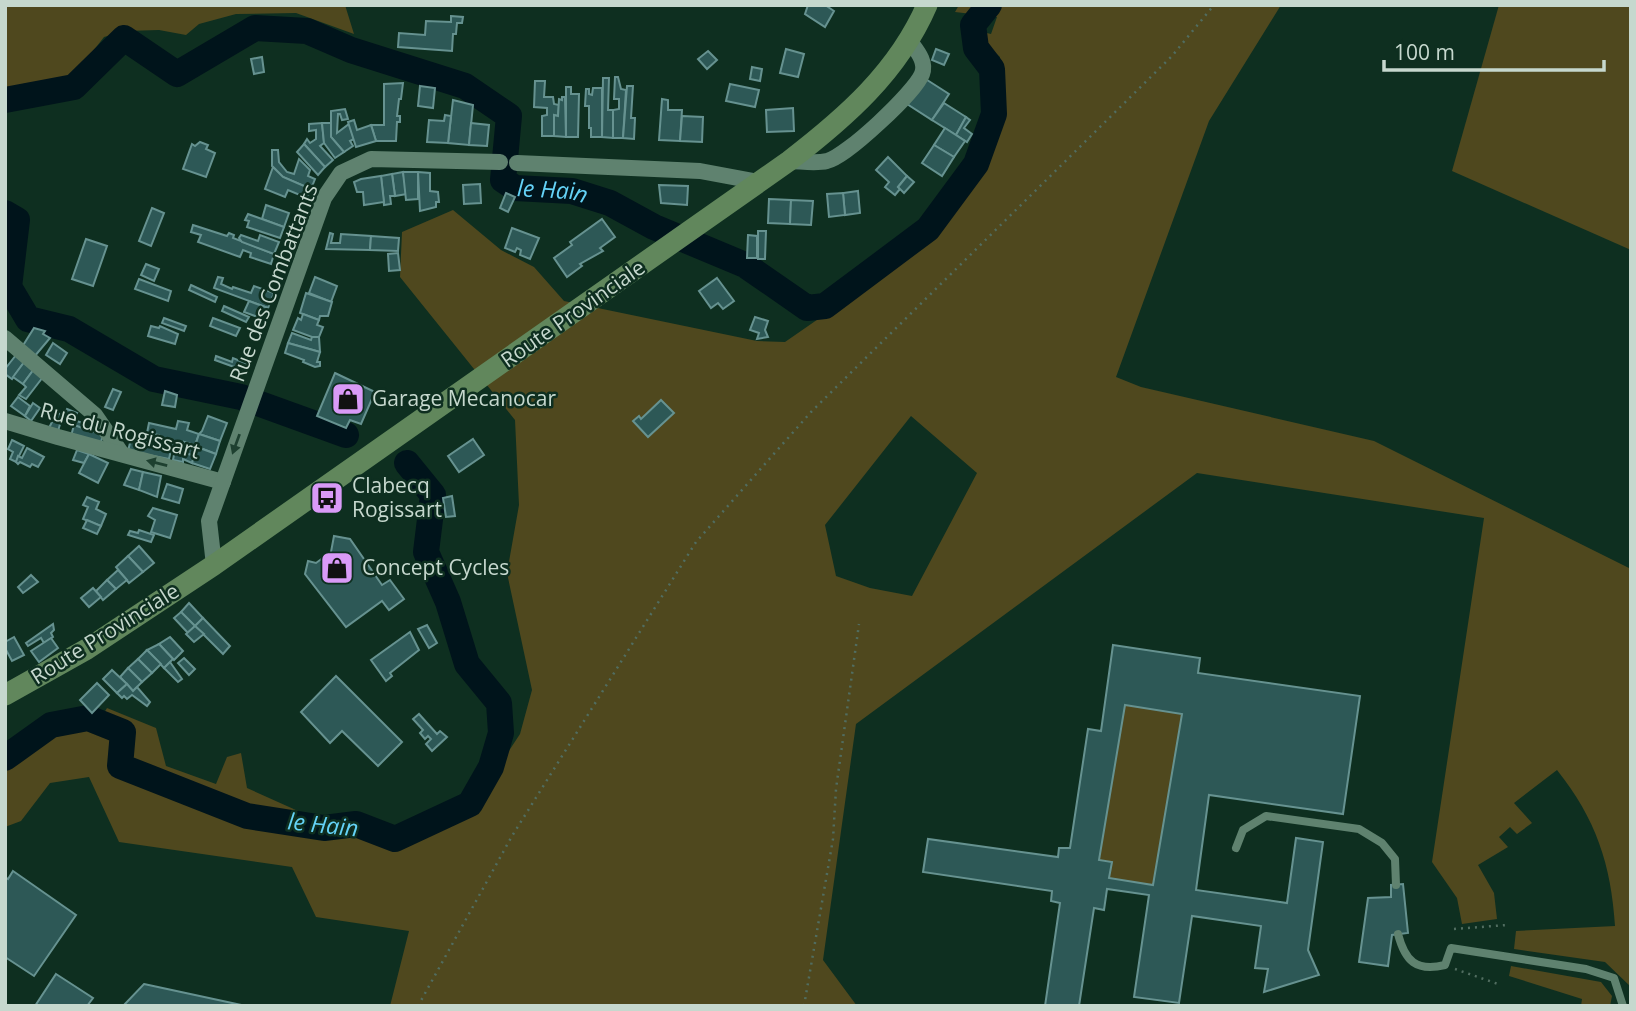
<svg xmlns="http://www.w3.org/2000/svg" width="1636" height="1011" font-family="'Open Sans',sans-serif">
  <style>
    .green { fill: #4f481e; fill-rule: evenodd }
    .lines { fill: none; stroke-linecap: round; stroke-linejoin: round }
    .river { stroke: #00141b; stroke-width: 26 }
    .building { fill: #2d5856; stroke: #669290; stroke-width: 2; fill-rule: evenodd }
    .path { stroke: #516d60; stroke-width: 2.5; stroke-dasharray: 2 5; stroke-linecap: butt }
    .service { stroke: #5f826f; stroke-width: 8 }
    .minor { stroke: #5f826f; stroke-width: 16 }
    .secondary { stroke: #61875c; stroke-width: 21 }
    .oneway { fill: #1e4030 }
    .labels { text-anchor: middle; stroke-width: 5; stroke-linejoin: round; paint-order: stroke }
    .street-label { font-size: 21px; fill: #c6d8ce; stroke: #0e2f20 }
    .poi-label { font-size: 21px; fill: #c6d8ce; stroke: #0e2f20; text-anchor: start }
    .water-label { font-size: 23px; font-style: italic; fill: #64d3f7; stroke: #0e2f20 }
  </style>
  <rect width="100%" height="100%" fill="#0e2f20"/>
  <!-- green -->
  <g class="green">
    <polygon points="5,5 345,5 354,34 296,13 236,14 199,24 186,35 159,30 125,31 104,37 80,68 62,82 27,83 5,89"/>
    <path d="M959 5H1281L1209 121 1116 377 1141 387 1374 441 1631 569V987L1605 962 1514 949 1516 931 1615 926C1611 864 1596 819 1557 770L1514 803 1532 823 1517 834 1510 827 1499 837 1508 847 1478 865 1494 893 1497 919 1462 924 1457 898 1432 862 1484 518 1197 473 856 724 823 960 857 1006H390L409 931 316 917 292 867 119 842 89 777 50 783 21 821 5 827V765L50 738 95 728 107 708 156 728 166 766 216 784 227 757 241 753 247 788 307 815 326 838 344 830 385 844 416 840 464 819 520 734 532 690 507 573 519 505 515 420 400 277 402 232 453 210 501 250 534 267 564 301 757 341 785 342 902 261 999 127 1000 57 969 29 991 34 997 17 955 12ZM911 416 977 473 912 596 870 588 836 576 825 525Z"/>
    <polygon points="1499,5 1631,5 1631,250 1452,171"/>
    <polygon points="1125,705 1182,714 1153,885 1109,878 1111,862 1099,860"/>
    <polygon points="1511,966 1601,982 1612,996 1610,1006 1581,1006 1582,999 1509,976"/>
  </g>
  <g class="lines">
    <!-- river -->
    <g class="river">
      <path id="s1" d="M5 100 74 87 124 38 177 74 255 28 307 31 351 50 465 86 509 116 503 180 515 188 572 191 610 203 654 227 745 265 807 308 825 306 928 229 976 164 994 114 992 69 976 48 973 25 989 5"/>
      <polyline points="5,213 17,220 9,287 28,319 69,329 154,379 241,397 346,435"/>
      <polyline points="5,758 51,725 88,718 123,732 120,766 247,816 324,828 356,824 395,839 470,804 491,767 501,733 499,703 467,664 448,602 426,552 433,495 407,463"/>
    </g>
  </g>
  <!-- building -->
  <g class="building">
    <polygon points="808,5 825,5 834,11 825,27 805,14"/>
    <polygon points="451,16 463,17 462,23 457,23 456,34 453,34 452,51 398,47 399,33 425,35 426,21 451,22"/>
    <polygon points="786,49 804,54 798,77 780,73"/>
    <polygon points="936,49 949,54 944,65 932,60"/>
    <polygon points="708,51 717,60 707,69 698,59"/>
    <polygon points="262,57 264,72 254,74 251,59"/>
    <polygon points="752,67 762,69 760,81 750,79"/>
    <polygon points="615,77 618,77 621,89 626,90 623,138 613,138 613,110 619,109 619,99 614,99"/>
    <polygon points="603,78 609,78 608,110 613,110 613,138 602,137"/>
    <polygon points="924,78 949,94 932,120 907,104"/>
    <polygon points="535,81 545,81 544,97 553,97 554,104 559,105 558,116 554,115 554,136 542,136 542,116 547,115 547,108 534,107"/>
    <polygon points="403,83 401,99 399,99 397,116 400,116 400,122 397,122 396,141 376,141 371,125 384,125 384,84"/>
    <polygon points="730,84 759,90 755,107 726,101"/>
    <polygon points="420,86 435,88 433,108 418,106"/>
    <polygon points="627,86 633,86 631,118 635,118 634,139 623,138"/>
    <polygon points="566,87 571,87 571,94 579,94 578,137 566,137"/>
    <polygon points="593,88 602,88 602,137 591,137 591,128 589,128 589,106 585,106 586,89 589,89 589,94 592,95"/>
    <polygon points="562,97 565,97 566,137 554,136 554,115 558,116 559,99 562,100"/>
    <polygon points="662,99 668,100 668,110 682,110 680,141 659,140"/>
    <polygon points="453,100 473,105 469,145 448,143"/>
    <polygon points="944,103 966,117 956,135 932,120"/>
    <polygon points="793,108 794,131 767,132 766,110"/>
    <polygon points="345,109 348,119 342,120 340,114 338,114 337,133 349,124 354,139 350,141 353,146 344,152 331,137 331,111"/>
    <polygon points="445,115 451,116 448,143 427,142 429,120 444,121"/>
    <polygon points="682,116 703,117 702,142 680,141"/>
    <polygon points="966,117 970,120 964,128 972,134 967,142 956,135"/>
    <polygon points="354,120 357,130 371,125 376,141 356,147 348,122"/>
    <polygon points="322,123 324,143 320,146 333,160 325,167 304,144 307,139 310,143 316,139 316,130 309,131 309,124"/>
    <polygon points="322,123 331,123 331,137 344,152 335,158 324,143"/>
    <polygon points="471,123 489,125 487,146 469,145"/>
    <polygon points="945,128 965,141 954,157 934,145"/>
    <polygon points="200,142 208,145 206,149 215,153 206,177 183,169 192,144 195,146"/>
    <polygon points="304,144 325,167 318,175 297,152"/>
    <polygon points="934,145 954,157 942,176 922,163"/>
    <polygon points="272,150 278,150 279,162 287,172 294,174 299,159 310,170 308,176 315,179 311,189 283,177 272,166"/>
    <polygon points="888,157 907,176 898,187 900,189 895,195 885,187 889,182 876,170"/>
    <polygon points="273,167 283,177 311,189 307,198 288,190 285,197 265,189"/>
    <polygon points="403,172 407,194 395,196 392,174"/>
    <polygon points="403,172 418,172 418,199 406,200"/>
    <polygon points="418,172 430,173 430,191 438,192 439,202 436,202 436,207 420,211"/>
    <polygon points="392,174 395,196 390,196 391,204 384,205 381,176"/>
    <polygon points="381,176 384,202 364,205 363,192 357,192 354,182 361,179"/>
    <polygon points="907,176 914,182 904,193 898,187"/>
    <polygon points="480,184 481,203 464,204 463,185"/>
    <polygon points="659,185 688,186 687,205 661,203"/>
    <polygon points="858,191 860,213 845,215 843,193"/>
    <polygon points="506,193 515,197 508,212 500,208"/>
    <polygon points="843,193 845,215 829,217 827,194"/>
    <polygon points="769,199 791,200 790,224 768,223"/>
    <polygon points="791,200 813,201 811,225 790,224"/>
    <polygon points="266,205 289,213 284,227 262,219"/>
    <polygon points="152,208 164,213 151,246 139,241"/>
    <polygon points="248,214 284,227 280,238 247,227 249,221 245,220"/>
    <polygon points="602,219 615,237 600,248 603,251 580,264 582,266 567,277 554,258 572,245 570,242"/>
    <polygon points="193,225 227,236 229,233 234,235 233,238 274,254 271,264 250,257 251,253 243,250 240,257 198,242 201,235 191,232"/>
    <polygon points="512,228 539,238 530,259 520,255 521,250 517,248 515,252 505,248"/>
    <polygon points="758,231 766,231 765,259 758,259"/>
    <polygon points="330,233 333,234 331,243 340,243 341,234 371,236 370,250 326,249"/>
    <polygon points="241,235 258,241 260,235 279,242 274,254 242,242 239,238"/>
    <polygon points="748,235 757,236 757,258 747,258"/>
    <polygon points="371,236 399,238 398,251 370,250"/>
    <polygon points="86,239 107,246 93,286 72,279"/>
    <polygon points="398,253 400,270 389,271 388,254"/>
    <polygon points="146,264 159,269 154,281 141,275"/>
    <polygon points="218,277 223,278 221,284 232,289 233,287 251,293 254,286 274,293 268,308 214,288"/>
    <polygon points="315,277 337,286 331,302 309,293"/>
    <polygon points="717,278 734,301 723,309 718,303 711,308 699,291"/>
    <polygon points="139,279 171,291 168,301 135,289"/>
    <polygon points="191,285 217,297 215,302 189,290"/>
    <polygon points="306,293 332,302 328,316 320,316 319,320 300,313"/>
    <polygon points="249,301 268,308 263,319 244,312"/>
    <polygon points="224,306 249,317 246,322 222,311"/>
    <polygon points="303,314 319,320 317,325 323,327 319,337 312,337 293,330 298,318 301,320"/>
    <polygon points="755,317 768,321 765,330 768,337 757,339 759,333 750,330"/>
    <polygon points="164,318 186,326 184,331 162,323"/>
    <polygon points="213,318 240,328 236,336 210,326"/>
    <polygon points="151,326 159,328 160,326 178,334 175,344 148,336"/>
    <polygon points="34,328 45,331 43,334 50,338 34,357 22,347"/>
    <polygon points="292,333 311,340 312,337 319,337 320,352 288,343"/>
    <polygon points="53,343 67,353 60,364 46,355"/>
    <polygon points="288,343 320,352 317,362 320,362 320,366 315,367 303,362 304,360 285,353"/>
    <polygon points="16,355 25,361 12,379 5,374 5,369"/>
    <polygon points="216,356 232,362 233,358 248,364 245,371 215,360"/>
    <polygon points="25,361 34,369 23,384 13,377"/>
    <polygon points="34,369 43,377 26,399 19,395 26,387 23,384"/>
    <polygon points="335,373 375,392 361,424 350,420 346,428 317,416"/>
    <polygon points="113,389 121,392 113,410 105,407"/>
    <polygon points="165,391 177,395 175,407 162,405"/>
    <polygon points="18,397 30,406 25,416 11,406"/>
    <polygon points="661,400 674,413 648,437 633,421 639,416 641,419"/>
    <polygon points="33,403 40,408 31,421 25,416"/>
    <polygon points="67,409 77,413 73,420 83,423 81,428 61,421 58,431 49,428 57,412 63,417"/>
    <polygon points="208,416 227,423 220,441 199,434 202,431"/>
    <polygon points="178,421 189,423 187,430 199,434 195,445 184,442 184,446 173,443 173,441 158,438 159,435 147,433 149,423 176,429"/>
    <polygon points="74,425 103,435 100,445 71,436"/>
    <polygon points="199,434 220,441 216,454 195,446"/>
    <polygon points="158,438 173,441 169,459 128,451 131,439 157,444"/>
    <polygon points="473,439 484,455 459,472 448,456"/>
    <polygon points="12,440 24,446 16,462 10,459 13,452 8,449"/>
    <polygon points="184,442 197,447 194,456 183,452"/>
    <polygon points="176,444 184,446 183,452 194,456 192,463 183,459 183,462 173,460"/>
    <polygon points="197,447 216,454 210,469 192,463"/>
    <polygon points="27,448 44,457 38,467 32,464 30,467 20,462 18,464 16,462 18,456 22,458"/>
    <polygon points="77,450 89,454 84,463 73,460"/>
    <polygon points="89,454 108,463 98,483 79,473"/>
    <polygon points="131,469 143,472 139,490 124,485"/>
    <polygon points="143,472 161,476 157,497 139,490"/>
    <polygon points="167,484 183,489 179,503 162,498"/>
    <polygon points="452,496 455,516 446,517 443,498"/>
    <polygon points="87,497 99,502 96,509 106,514 101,526 83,519 88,507 83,505"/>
    <polygon points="153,508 177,515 170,538 151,532 155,520 148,516"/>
    <polygon points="87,520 101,526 97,534 83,528"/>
    <polygon points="139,530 154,535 151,542 128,535 130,531 138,533"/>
    <polygon points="334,536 350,539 382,585 390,580 404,599 389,610 382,601 346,627 305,574 308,561 316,563 331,552"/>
    <polygon points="139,546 154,563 143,572 128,556"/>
    <polygon points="128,556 143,572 129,583 116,567"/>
    <polygon points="118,570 127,580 116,589 107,580"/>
    <polygon points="31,575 38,582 23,593 18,587"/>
    <polygon points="107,580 116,589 103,600 96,591"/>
    <polygon points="93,588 101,597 89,607 81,598"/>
    <polygon points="189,603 203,618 195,626 181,612"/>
    <polygon points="181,612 195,626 188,633 174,618"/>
    <polygon points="203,618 230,646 223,654 195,626"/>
    <polygon points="53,624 54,630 51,633 53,637 44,643 41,638 28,646 26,643"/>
    <polygon points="427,625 437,643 429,648 418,629"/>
    <polygon points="195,626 204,634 194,642 186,634"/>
    <polygon points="410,632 419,650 390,673 392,676 386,681 371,660"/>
    <polygon points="14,637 24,655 12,661 5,648 5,642"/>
    <polygon points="170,637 183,651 174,660 159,644"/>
    <polygon points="51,638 58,648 39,662 31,651"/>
    <polygon points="159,644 173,659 164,668 147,650"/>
    <path d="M1113 645 1200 658 1198 673 1360 696 1343 814 1209 795 1196 890 1287 903 1296 838 1323 842 1308 950 1319 975 1264 992 1268 969 1255 968 1261 926 1192 916 1179 1003 1134 997 1149 895 1107 889 1104 910 1094 908 1079 1006H1045L1060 903 1051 901 1052 891 923 872 928 839 1058 857 1059 848H1070L1088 729 1101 731ZM1125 705 1182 714 1153 885 1109 878 1112 862 1099 860Z"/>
    <polygon points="147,650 161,664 152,673 138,659"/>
    <polygon points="184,658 195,669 189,675 178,663"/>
    <polygon points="138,659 152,673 142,682 128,668"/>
    <polygon points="170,662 182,679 178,682 164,668"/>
    <polygon points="128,668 142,682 133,691 120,677"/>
    <polygon points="112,670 127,684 117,693 103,679"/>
    <polygon points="336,676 402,742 378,766 342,731 330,743 301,712"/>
    <polygon points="97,683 109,695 92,713 80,700"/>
    <polygon points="127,684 133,691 137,687 150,702 147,706 132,695 127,699 124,696 122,698 117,693"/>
    <polygon points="419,714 437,734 440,731 447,737 432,751 426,744 431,739 428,736 425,739 420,733 423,730 413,719"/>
    <polygon points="13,871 76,915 34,976 5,957 5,877 8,879"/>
    <polygon points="1403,884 1408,933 1392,935 1388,966 1359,962 1368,898 1391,897 1391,885"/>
    <polygon points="56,974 93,998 87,1006 35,1006"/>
    <polygon points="144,984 246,1006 123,1006"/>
  </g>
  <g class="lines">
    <!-- path -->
    <g class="path">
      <polyline points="1454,929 1507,925"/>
      <polyline points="1455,969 1498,984"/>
      <polyline points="418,1006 512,836 696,542 811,412 1172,56 1214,5"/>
      <polyline points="804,1006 833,839 836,789 859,624"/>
    </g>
    <!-- service -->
    <g class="service">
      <polyline points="1236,848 1243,830 1266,816 1359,829 1382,843 1395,859 1396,885"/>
      <path d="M1398 934C1405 961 1416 972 1445 965L1451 948 1586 969 1614 978 1623 1006"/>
    </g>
    <!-- minor -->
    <g class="minor">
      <path d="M789 161C800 161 815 164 827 161 846 157 915 92 922 74 927 61 916 50 909 40"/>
      <polyline points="517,163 700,171 759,182"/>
      <polyline points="5,338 95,415 122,454"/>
      <polyline points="5,421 58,437 223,482"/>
      <polyline points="214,565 209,521 324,198 341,173 371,159 500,162"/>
    </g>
    <!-- secondary -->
    <path class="secondary" d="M5 695 87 649 214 565 789 161C845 118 898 72 927 5"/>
  </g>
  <!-- one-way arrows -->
  <defs><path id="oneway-solid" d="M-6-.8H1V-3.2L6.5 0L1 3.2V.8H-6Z" transform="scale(1.75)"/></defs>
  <g class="oneway">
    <use href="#oneway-solid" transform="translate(236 444) rotate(110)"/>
    <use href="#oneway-solid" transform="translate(157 463) rotate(-166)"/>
  </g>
  <!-- icons -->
  <defs>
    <symbol id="shop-square" viewBox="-11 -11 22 22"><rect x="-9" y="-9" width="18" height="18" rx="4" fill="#d99af7" stroke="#0e2f20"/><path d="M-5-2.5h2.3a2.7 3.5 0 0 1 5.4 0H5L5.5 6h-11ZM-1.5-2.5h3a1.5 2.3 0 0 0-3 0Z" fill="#111"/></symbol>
    <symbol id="bus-square" viewBox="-11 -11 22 22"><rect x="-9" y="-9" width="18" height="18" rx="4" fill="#d99af7" stroke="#0e2f20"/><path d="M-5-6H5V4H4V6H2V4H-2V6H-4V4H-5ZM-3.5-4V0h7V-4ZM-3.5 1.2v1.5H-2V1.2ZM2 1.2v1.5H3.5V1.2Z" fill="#111"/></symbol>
  </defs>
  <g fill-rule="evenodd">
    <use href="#shop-square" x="329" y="380" width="38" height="38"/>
    <use href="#bus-square" x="308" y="479" width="38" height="38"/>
    <use href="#shop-square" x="318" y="549" width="38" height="38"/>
  </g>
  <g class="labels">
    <!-- street labels -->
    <g class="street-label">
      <text transform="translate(274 283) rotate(-69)" y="7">Rue des Combattants</text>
      <text transform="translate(573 314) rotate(-35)" y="7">Route Provinciale</text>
      <text transform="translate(120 431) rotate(15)" y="7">Rue du Rogissart</text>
      <text transform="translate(105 634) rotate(-32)" y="7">Route Provinciale</text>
    </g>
    <!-- poi labels -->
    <g class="poi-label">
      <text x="372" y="406">Garage Mecanocar</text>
      <text x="352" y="493">Clabecq<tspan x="352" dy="24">Rogissart</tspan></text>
      <text x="362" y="575">Concept Cycles</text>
    </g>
    <!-- water labels -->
    <g class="water-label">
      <text dy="8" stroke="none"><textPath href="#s1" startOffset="684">le Hain</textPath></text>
      <text transform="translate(323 825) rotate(6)" y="8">le Hain</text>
    </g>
  </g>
  <!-- border -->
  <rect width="1636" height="1011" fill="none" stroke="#c6d8ce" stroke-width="14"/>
  <!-- scale -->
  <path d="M1384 60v10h220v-10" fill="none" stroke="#c6d8ce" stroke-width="3.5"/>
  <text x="1394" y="60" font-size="21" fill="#c6d8ce" stroke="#0e2f20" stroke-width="5" paint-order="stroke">100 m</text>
</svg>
